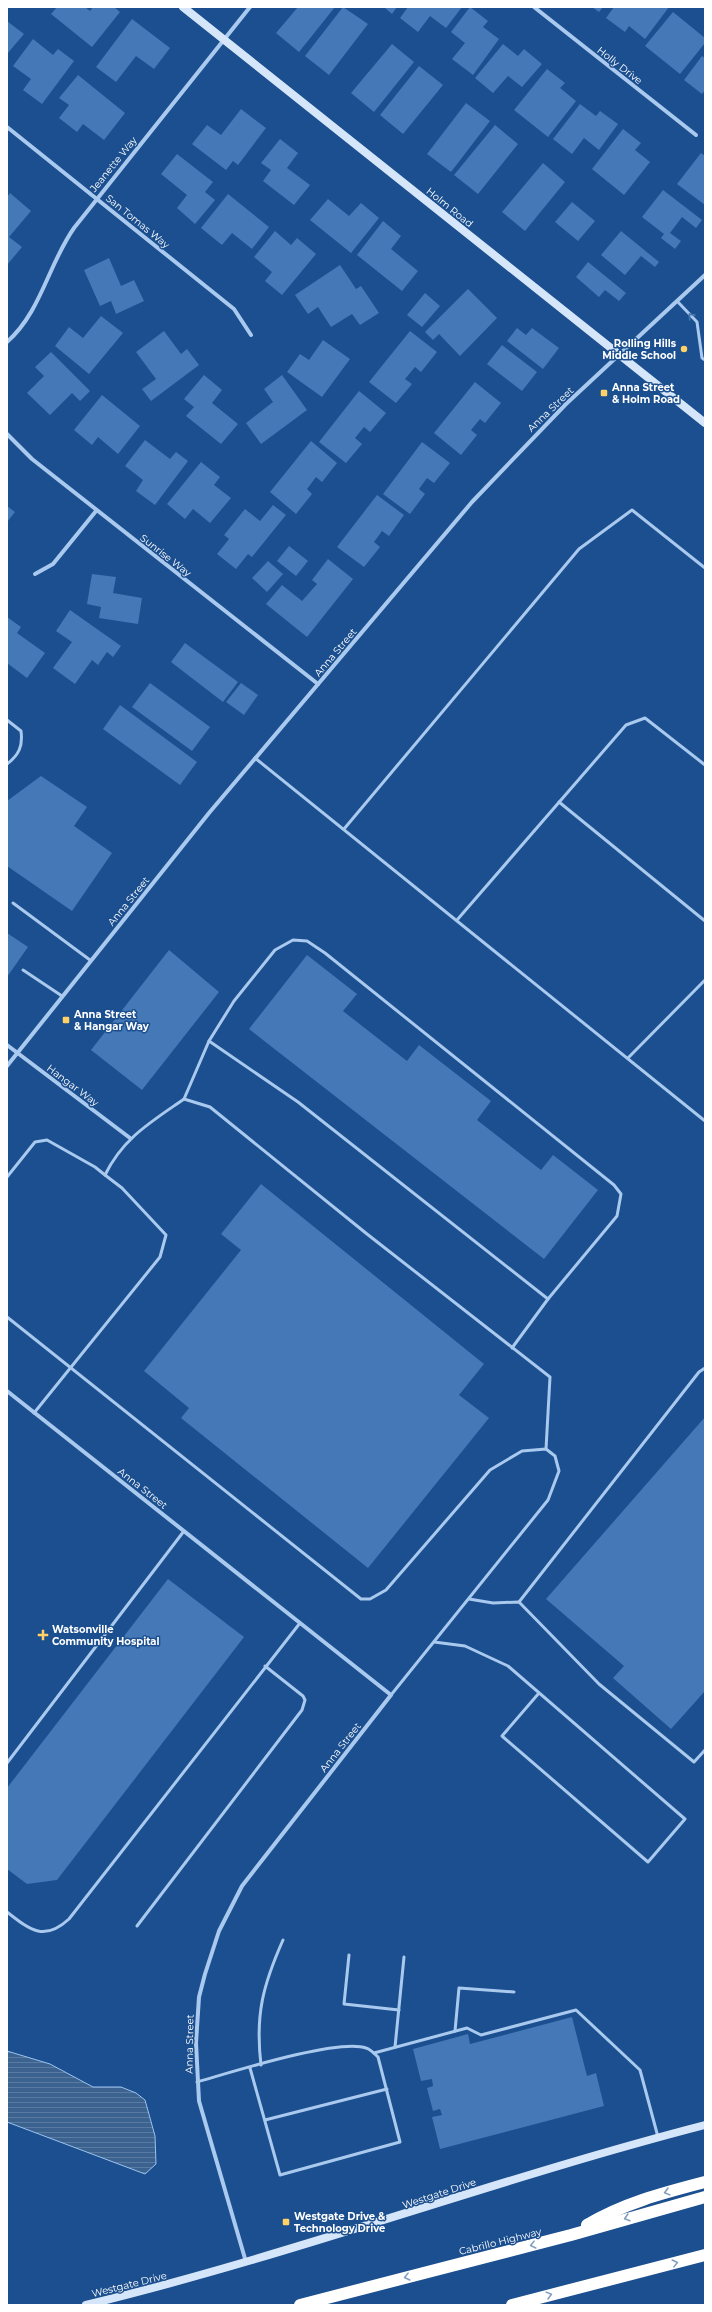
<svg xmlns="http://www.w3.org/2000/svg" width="712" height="2312" font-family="Montserrat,sans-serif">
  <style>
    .water { fill: url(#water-rules); stroke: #9cc4f0 }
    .building { fill: #4478b7 }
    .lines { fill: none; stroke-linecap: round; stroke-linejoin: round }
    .lane { stroke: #a9c9ee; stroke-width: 3 }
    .street { stroke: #a9c9ee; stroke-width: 4 }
    .secondary { stroke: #d6e6fa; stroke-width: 8 }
    .highway { stroke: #fff; stroke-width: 12 }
    .oneway { stroke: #4674ac }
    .oneway2 { stroke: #829ec1 }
    .poi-dot { fill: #ffd166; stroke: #1b4f8f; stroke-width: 1.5 }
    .labels { text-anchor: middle; stroke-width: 3; stroke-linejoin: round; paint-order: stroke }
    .street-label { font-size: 10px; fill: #fff; stroke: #1b4f8f }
    .poi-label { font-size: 10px; font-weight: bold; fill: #fff; stroke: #1b4f8f; text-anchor: start }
  </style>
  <defs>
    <pattern id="water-rules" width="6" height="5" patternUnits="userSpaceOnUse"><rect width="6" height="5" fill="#3c6290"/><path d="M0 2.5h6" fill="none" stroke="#597aa1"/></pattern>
  </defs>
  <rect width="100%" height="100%" fill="#1b4f8f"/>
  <!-- water -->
  <polygon class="water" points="7,2051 50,2064 93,2087 121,2087 136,2093 145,2100 155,2136 156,2164 145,2174 7,2122"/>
  <!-- building -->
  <g class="building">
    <polygon points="57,7 85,7 90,11 93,7 114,7 120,12 92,47 51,14"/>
    <polygon points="298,7 335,7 299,52 276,33"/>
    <polygon points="343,7 368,24 329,75 305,56"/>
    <polygon points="384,7 397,7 392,14"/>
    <polygon points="408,7 462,7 446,28 430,16 418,32 400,18"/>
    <polygon points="470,7 488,21 483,27 499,39 473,75 452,59 465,43 451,32"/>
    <polygon points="592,7 603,7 599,12"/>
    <polygon points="614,7 669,7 645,39 629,26 625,32 606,18"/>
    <polygon points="673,12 705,38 705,43 680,74 645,46"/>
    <polygon points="132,19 170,48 154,69 136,56 116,82 96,67"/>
    <polygon points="7,21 24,34 7,54"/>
    <polygon points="33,39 53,55 58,49 74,61 42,104 23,90 31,79 13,66"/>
    <polygon points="392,44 414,62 374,112 351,93"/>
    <polygon points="503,44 518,56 524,49 542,64 522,87 508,76 493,93 475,78"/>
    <polygon points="702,56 705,58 705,90 702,94 684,80"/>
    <polygon points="419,66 443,85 403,134 380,115"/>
    <polygon points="547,69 565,83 560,88 576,101 548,137 514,110"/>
    <polygon points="78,75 125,113 104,140 83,124 77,132 59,118 69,105 59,98"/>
    <polygon points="466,103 490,121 451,172 427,154"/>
    <polygon points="580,104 596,116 600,111 618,124 599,150 584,138 572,154 553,139"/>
    <polygon points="241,109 266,128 238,165 233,161 226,170 192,144 207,125 221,135"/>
    <polygon points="495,125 518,144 478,194 454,175"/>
    <polygon points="623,129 641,143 635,150 650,162 624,195 592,169"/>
    <polygon points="280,139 298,153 287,168 310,185 294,205 263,181 271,170 261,163"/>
    <polygon points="701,153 705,156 705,205 677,184"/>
    <polygon points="177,154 213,182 205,192 215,200 195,224 177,208 187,195 161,174"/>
    <polygon points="543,163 565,182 525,231 502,212"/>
    <polygon points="663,190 702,220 696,228 682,217 670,233 681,241 675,249 661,238 664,234 642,217"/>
    <polygon points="10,193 31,211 9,237 22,247 7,265 7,197"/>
    <polygon points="228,194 269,227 252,249 232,233 222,245 201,228"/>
    <polygon points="328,199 349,216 361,203 379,218 351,253 310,220"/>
    <polygon points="572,202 595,221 578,241 555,222"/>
    <polygon points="383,221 401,236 391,249 418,271 402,291 357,255"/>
    <polygon points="275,231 291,245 297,238 316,254 282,295 265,281 272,272 254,257"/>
    <polygon points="621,231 659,262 655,267 641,256 625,275 601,255"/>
    <polygon points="109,258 121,286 134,280 144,301 116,314 111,301 100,306 84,270"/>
    <polygon points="588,262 626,293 619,301 605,290 599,297 576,277"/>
    <polygon points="340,265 356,289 361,286 379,313 360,325 352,314 331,327 318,307 308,314 295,295"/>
    <polygon points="468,289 497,318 460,356 439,334 433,340 425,332"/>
    <polygon points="425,293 440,306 422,327 407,315"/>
    <polygon points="101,316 123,333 89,374 55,346 69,327 83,338"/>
    <polygon points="517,328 526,335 532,328 559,348 543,369 507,341"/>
    <polygon points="164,331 181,354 187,349 199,365 151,401 142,389 156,379 136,352"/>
    <polygon points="410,331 437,352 421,372 415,367 405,379 412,384 396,403 369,382"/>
    <polygon points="323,340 350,359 322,397 287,372 300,354 309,360"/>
    <polygon points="502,345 537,372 522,391 487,364"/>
    <polygon points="51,352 90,391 80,401 72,393 50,415 27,393 44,376 35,367"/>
    <polygon points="204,375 222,390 212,403 238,424 221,444 186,416 194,407 184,399"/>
    <polygon points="282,375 307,410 261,444 246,423 273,402 264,389"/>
    <polygon points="475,382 501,403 485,423 480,419 471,430 477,435 461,455 434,433"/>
    <polygon points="359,391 386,413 370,432 364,427 355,438 362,444 346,463 319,442"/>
    <polygon points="102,395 140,426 118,454 98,437 92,445 74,430"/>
    <polygon points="145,440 170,459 176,452 188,461 155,505 136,491 143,480 125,466"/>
    <polygon points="311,441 337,463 322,482 316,477 307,489 312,494 296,514 270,492"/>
    <polygon points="422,442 450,463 434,483 427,478 419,489 425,494 410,514 383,494"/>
    <polygon points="201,462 220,477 214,485 231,498 210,523 193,509 185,519 167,504"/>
    <polygon points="377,495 404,515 389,536 382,531 374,542 380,547 364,567 337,547"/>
    <polygon points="273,505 286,515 252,557 248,554 236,569 217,554 229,539 224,535 245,509 260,521"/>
    <polygon points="7,506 15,512 7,522"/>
    <polygon points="289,546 308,561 296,576 277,561"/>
    <polygon points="328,559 353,579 307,637 266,604 282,585 302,601 317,584 312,580"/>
    <polygon points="268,561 283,574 267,592 252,578"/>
    <polygon points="92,574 116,577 113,593 142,598 138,624 99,618 101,607 87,604"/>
    <polygon points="70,610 121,646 113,657 107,652 98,665 92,660 75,684 53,668 72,642 56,631"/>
    <polygon points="7,617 21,627 17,633 45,653 27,678 7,663"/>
    <polygon points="185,643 238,682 223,702 171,662"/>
    <polygon points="150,683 210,727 192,751 132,707"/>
    <polygon points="241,683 258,695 244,715 226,702"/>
    <polygon points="120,705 197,762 180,785 103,729"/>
    <polygon points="41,776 87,807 74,826 112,853 72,911 7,866 7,801"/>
    <polygon points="7,933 28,947 7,977"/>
    <polygon points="169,950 219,992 142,1090 91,1050"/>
    <polygon points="307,955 357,994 343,1011 407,1061 419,1045 491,1101 477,1120 541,1170 553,1155 598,1190 544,1259 249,1029"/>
    <polygon points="261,1184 484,1364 459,1395 489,1418 368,1568 181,1418 189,1408 144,1371 241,1250 221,1234"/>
    <polygon points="705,1417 705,1691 671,1729 613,1678 624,1666 546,1599"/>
    <polygon points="168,1579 244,1637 57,1880 27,1884 7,1869 7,1788"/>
    <polygon points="572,2017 587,2076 596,2073 604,2106 440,2149 432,2117 442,2115 440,2109 433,2111 427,2088 433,2086 432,2079 421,2081 413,2049 468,2034 470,2044"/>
  </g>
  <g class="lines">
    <!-- lane -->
    <g class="lane">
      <polyline points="677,301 697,322 702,358 705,360"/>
      <path d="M7 720 21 731C23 746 19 755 7 764"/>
      <polyline points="255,758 705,1121"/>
      <polyline points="559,802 705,921"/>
      <polyline points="344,829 579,549 632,510 705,568"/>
      <polyline points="13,903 90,960"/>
      <polyline points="457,920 626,725 645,718 705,765"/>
      <polyline points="23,970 62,996"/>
      <polyline points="209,1041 298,1102 548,1299"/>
      <polyline points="628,1058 705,980"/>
      <polyline points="184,1099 209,1041 234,1001 275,950 293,940 307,941 325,953 614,1185 621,1194 617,1216 548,1299 512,1348"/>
      <polyline points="7,1177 35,1142 47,1140 95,1167 105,1175"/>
      <polyline points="7,1317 361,1599 370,1599 386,1590 490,1470 522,1451 546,1449 555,1456 559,1471 548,1500 391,1695"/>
      <path d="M34 1413 160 1257 166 1235 122 1188 105 1175C123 1138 151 1122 184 1099L210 1107 367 1234 550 1377 546 1449"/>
      <polyline points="469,1599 493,1603 519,1602 599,1684 694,1762 705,1750"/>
      <polyline points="519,1602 699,1372 705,1368"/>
      <polyline points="434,1642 465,1646 508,1666 685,1819 648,1862 502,1736 539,1693"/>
      <polyline points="7,1763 184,1531"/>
      <path d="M7 1912C30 1930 44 1942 69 1919L300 1623"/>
      <polyline points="137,1926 302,1710 305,1700 303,1696 265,1666"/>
      <polyline points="349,1955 344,2004 399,2010"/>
      <polyline points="455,2031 459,1988 514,1992"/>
      <polyline points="395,2047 404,1957"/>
      <polyline points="374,2053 467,2028 481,2035 576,2010 640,2070 658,2137"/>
      <path d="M261 2065C255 2015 263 1985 283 1940"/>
      <path d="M197 2082C229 2073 338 2038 366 2048 370 2049 375 2054 378 2057L400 2142 280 2175 250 2068"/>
      <polyline points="265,2120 387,2089"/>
    </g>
    <!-- street -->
    <g class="street">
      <polyline points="534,7 696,135"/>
      <polyline points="7,127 234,309 251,335"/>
      <path d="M7 342C41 312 48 265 74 228L250 7"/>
      <polyline points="7,434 32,459 318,684"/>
      <polyline points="35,574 53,564 96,511"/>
      <polyline points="7,1045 130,1138"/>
      <polyline points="7,1066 209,813 472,502 566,404 705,275"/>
      <polyline points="7,1391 391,1695 242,1886 219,1931 205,1974 199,1997 196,2043 199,2101 246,2262"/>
    </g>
    <!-- secondary -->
    <g class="secondary">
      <polyline points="183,7 705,423"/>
      <path d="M86 2305C296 2254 496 2179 705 2125"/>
    </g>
    <!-- highway -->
    <g class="highway">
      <path d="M587 2225C624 2203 663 2193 705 2182"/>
      <polyline points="300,2305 571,2235 705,2197"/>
      <polyline points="512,2305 705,2255"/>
    </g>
  </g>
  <!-- one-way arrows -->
  <defs><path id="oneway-chevron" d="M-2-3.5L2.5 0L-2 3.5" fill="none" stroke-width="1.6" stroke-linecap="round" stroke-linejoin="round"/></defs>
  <use class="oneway" href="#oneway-chevron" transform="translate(691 316) rotate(-132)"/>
  <g class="oneway2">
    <use href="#oneway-chevron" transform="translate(667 2192) rotate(165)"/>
    <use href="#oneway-chevron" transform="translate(627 2218) rotate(163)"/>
    <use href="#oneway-chevron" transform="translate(533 2245) rotate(166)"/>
    <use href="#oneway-chevron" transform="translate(675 2263) rotate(-14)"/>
    <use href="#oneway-chevron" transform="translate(407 2277) rotate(166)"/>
    <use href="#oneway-chevron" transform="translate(549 2295) rotate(-15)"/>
  </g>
  <!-- markers -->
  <g class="poi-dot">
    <circle cx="684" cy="349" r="4"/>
    <rect x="600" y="389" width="8" height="8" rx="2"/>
    <rect x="62" y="1016" width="8" height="8" rx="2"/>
    <path d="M41 1629h4v4h4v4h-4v4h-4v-4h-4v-4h4z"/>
    <rect x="282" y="2218" width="8" height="8" rx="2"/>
  </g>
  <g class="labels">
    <!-- street labels -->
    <g class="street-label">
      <text transform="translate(620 65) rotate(38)" y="4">Holly Drive</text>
      <text transform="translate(113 164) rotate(-51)" y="4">Jeanette Way</text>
      <text transform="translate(450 207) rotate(39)" y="4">Holm Road</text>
      <text transform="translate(138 221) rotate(39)" y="4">San Tomas Way</text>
      <text transform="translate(550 409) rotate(-44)" y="4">Anna Street</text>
      <text transform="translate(166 555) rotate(38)" y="4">Sunrise Way</text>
      <text transform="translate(335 652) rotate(-50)" y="4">Anna Street</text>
      <text transform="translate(128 901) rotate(-51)" y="4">Anna Street</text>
      <text transform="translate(73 1085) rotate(37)" y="4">Hangar Way</text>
      <text transform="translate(143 1488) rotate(38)" y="4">Anna Street</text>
      <text transform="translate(340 1747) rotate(-52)" y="4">Anna Street</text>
      <text transform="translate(189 2044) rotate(-89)" y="4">Anna Street</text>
      <text transform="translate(439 2193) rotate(-18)" y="4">Westgate Drive</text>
      <text transform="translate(500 2241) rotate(-14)" y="4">Cabrillo Highway</text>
      <text transform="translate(129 2284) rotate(-14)" y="4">Westgate Drive</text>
    </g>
    <!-- poi labels -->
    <g class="poi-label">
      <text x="676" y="347" text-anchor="end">Rolling Hills<tspan x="676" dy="12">Middle School</tspan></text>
      <text x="612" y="391">Anna Street<tspan x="612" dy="12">&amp; Holm Road</tspan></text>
      <text x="74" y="1018">Anna Street<tspan x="74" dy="12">&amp; Hangar Way</tspan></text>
      <text x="52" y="1633">Watsonville<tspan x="52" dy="12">Community Hospital</tspan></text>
      <text x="294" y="2220">Westgate Drive &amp;<tspan x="294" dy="12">Technology Drive</tspan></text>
    </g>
  </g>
  <!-- border -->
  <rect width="712" height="2312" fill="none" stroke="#ffffff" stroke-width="16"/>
</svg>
